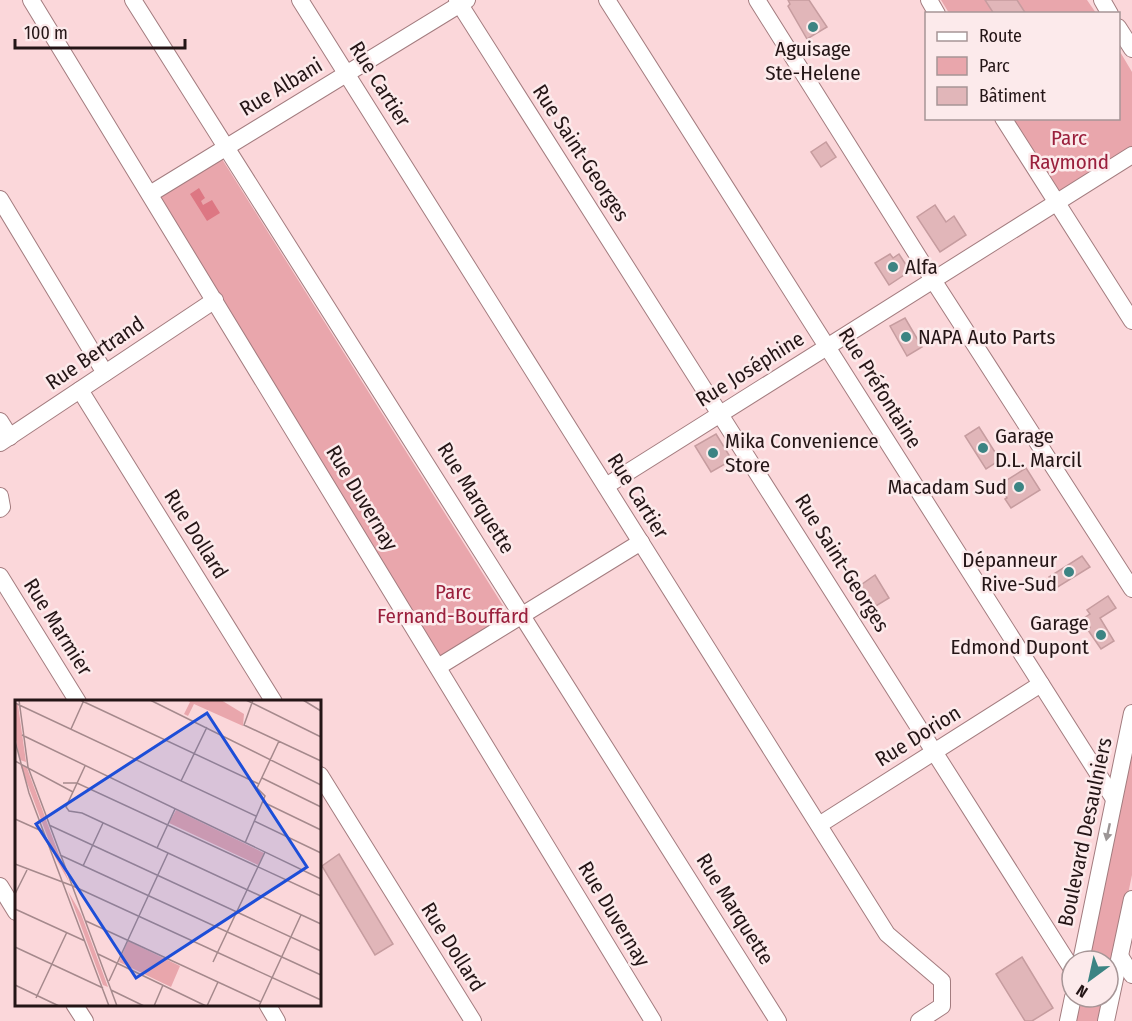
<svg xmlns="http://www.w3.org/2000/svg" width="1132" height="1021" font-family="'Fira Sans Condensed',sans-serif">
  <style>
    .green { fill: #e9a6ac }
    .water { fill: #dd7783 }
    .building { fill: #e1b6b9; stroke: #c69c9f; stroke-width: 1.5 }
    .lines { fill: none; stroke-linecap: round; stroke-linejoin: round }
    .minor-casing { stroke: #a37c7f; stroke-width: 18 }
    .minor { stroke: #fff; stroke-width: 16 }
    .oneway { fill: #9c9696 }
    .poi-dot { fill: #3c8483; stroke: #fceaeb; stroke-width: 2 }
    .labels { text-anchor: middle; stroke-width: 5; stroke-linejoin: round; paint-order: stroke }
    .poi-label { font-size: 21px; fill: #241516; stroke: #fceaeb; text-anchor: start }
    .street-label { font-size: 21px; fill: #241516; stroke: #fceaeb }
    .park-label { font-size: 21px; fill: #9a1f3c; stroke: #fceaeb }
    .inset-road { fill: none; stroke: #a5898c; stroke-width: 1.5 }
    .view { fill: #1d4ed8; fill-opacity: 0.15; stroke: #1d4ed8; stroke-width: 3 }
    .inset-edge { fill: none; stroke: #241516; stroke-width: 3 }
  </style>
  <rect width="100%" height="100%" fill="#fbd7da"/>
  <!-- green -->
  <g class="green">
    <polygon points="941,0 1087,0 1096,13 949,13"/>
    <polygon points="1119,50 1132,72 1132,147 1060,194 1013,119 1118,118"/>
    <polygon points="222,159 512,620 440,662 156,195"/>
    <polygon points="1132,748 1132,875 1108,989 1108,961 1086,961"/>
    <polygon points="1078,997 1106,997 1101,1021 1073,1021"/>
  </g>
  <!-- water -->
  <polygon class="water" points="199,188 205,198 201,201 203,205 212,200 220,213 207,221 190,194"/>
  <!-- building -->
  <g class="building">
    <polygon points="788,0 809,0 827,27 807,39 788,6 790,4"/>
    <polygon points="985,0 1017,0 1026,14 994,14"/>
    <polygon points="826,142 836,157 821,167 811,152"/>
    <polygon points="935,205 946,222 954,216 966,235 940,252 917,217"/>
    <polygon points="890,254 893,258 899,254 910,271 889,285 875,263"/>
    <polygon points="905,318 922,347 907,356 890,326"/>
    <polygon points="979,427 1000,460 986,469 965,436"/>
    <polygon points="716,434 732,460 711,472 695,446"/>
    <polygon points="1026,468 1040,490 1011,508 1005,499 1007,498 999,485"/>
    <polygon points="1082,556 1090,567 1056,588 1049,577"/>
    <polygon points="875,575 889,598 871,609 858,587"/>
    <polygon points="1108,596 1116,608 1100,618 1114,641 1101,649 1088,630 1090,628 1084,618 1090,614 1087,610"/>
    <polygon points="339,854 393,944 375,955 322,866"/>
    <polygon points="1022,957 1053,1008 1032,1021 1025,1021 996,974"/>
  </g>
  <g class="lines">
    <defs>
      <g id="minor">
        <polyline points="31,0 653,1021"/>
        <polyline points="133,0 778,1021"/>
        <polyline points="300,0 887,934 942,981 942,1006 919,1021"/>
        <polyline points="457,0 1072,969"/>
        <polyline points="607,0 1114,799"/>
        <polyline points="757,0 933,280 1132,589"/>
        <polyline points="929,0 937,14"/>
        <polyline points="1102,0 1110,14"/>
        <polyline points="1118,27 1132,49"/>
        <polyline points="1003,118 1132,321"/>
        <polyline points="150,194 467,0"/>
        <polyline points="0,199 105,373"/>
        <polyline points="80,390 274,702"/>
        <polyline points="0,421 10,437"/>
        <polyline points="0,443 215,300"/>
        <polyline points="606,486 1132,155"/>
        <polyline points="0,496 2,507 0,509"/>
        <polyline points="0,576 78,702"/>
        <polyline points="438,667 641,542"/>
        <polyline points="320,775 473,1021"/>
        <polyline points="819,825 1041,684"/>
        <polyline points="0,886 16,912"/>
        <polyline points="1120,956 1132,975"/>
        <polyline points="1081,961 1132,713"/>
        <polyline points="74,1004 85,1021"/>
        <polyline points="267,1004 277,1021"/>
        <polyline points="1068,1021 1073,997"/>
        <polyline points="1106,1021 1132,899"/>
      </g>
    </defs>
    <!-- minor casing -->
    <use href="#minor" class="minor-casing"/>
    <!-- minor -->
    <use href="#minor" class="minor"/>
  </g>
  <!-- one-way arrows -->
  <defs><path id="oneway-solid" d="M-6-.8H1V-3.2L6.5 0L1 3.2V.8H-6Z" transform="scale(1.5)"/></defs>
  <use class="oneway" href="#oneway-solid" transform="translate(1108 832) rotate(102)"/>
  <!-- markers -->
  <g class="poi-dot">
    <circle cx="813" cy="27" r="6"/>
    <circle cx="893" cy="267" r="6"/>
    <circle cx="906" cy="337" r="6"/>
    <circle cx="983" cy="448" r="6"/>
    <circle cx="713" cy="453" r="6"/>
    <circle cx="1019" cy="487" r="6"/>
    <circle cx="1069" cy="572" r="6"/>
    <circle cx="1101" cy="635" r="6"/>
  </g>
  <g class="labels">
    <!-- poi labels -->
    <g class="poi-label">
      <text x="813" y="56" text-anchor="middle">Aguisage<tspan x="813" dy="24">Ste-Helene</tspan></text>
      <text x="905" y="274">Alfa</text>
      <text x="918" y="344">NAPA Auto Parts</text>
      <text x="995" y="443">Garage<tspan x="995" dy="24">D.L. Marcil</tspan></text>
      <text x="725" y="448">Mika Convenience<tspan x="725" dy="24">Store</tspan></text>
      <text x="1007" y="494" text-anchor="end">Macadam Sud</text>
      <text x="1057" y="567" text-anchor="end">Dépanneur<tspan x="1057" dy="24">Rive-Sud</tspan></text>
      <text x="1089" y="630" text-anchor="end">Garage<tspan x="1089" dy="24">Edmond Dupont</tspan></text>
    </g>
    <!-- street labels -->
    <g class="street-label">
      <text transform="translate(380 84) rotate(58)" y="7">Rue Cartier</text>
      <text transform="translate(281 87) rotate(-31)" y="7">Rue Albani</text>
      <text transform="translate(581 153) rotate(57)" y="7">Rue Saint-Georges</text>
      <text transform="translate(95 353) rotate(-34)" y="7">Rue Bertrand</text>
      <text transform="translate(750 369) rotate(-32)" y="7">Rue Joséphine</text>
      <text transform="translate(880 388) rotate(58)" y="7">Rue Préfontaine</text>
      <text transform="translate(638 496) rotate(58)" y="7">Rue Cartier</text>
      <text transform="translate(362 498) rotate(59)" y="7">Rue Duvernay</text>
      <text transform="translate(476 498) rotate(58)" y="7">Rue Marquette</text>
      <text transform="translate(196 534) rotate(58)" y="7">Rue Dollard</text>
      <text transform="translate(842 563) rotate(58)" y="7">Rue Saint-Georges</text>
      <text transform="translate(58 627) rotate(58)" y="7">Rue Marmier</text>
      <text transform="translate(918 736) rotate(-32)" y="7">Rue Dorion</text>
      <text transform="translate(1085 832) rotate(-78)" y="7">Boulevard Desaulniers</text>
      <text transform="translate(735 909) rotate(58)" y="7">Rue Marquette</text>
      <text transform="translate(614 914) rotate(59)" y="7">Rue Duvernay</text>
      <text transform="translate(453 947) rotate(58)" y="7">Rue Dollard</text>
    </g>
    <!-- park labels -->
    <g class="park-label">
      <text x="1069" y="145">Parc<tspan x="1069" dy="24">Raymond</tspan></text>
      <text x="453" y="599">Parc<tspan x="453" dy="24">Fernand-Bouffard</tspan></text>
    </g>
  </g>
  <!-- overview -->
  <g transform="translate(15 700)">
    <rect width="306" height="306" fill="#fbd7da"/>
    <path d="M171 0H206L229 14 228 26 179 4 173 16 169 14 175 2ZM0 4 3 5 11 62 5 60 0 35ZM5 64 12 68 54 182 40 157ZM161 110 249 153 243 165 154 123ZM53 191 66 214 93 287 88 285ZM113 241 165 266 156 287 104 262Z" fill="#e9a6ac"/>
    <path class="inset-road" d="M4 0 13 67 102 306M65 0 244 84M135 0 306 85M231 0 306 37M238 0 229 25 306 61M288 0 306 11M0 3 241 116M56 29 69 0M7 35 306 179M0 41 14 93 94 306M0 61 58 92M70 66 51 107 54 111 67 113 306 224M247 78 306 107M166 81 192 27M48 83H62L306 196M248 102 306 130M0 119 29 132M239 121 306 153M34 125 306 251M230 143 250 96 242 88 264 41M142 148 160 109M45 155 306 275M0 164 58 186 306 300M68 166 88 123M0 194 12 170M0 209 70 241M71 221 246 302M0 247 88 288M83 254 191 306M198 262 250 152M94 281 153 153M0 285 44 306M96 290 129 306M21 298 52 232M139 306 148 285M192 306 203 282M244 306 286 215"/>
    <path class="view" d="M192 13 292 167 121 278 21 124Z"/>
    <rect width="306" height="306" class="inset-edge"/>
  </g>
  <!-- legend -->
  <rect x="925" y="12" width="195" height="108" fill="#fceaeb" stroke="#a69596" stroke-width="1.5"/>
  <rect x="937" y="32" width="30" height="9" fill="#ffffff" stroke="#a69596" stroke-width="1.5"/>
  <text x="979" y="42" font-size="18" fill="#241516">Route</text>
  <rect x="937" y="57" width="30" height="18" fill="#e9a6ac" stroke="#a69596" stroke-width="1.5"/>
  <text x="979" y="72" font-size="18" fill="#241516">Parc</text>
  <rect x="937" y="87" width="30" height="18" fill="#e1b6b9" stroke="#a69596" stroke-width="1.5"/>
  <text x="979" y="102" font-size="18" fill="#241516">Bâtiment</text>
  <!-- north arrow -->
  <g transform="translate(1090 979) rotate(213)"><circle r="28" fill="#fceaeb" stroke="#a69596" stroke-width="1.5"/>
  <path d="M0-4.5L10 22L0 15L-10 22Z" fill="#3c8483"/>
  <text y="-9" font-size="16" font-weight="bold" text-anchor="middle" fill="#241516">N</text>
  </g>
  <!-- scale -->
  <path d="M15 39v9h170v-9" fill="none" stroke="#241516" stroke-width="3"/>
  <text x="24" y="39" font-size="18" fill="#241516" stroke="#fceaeb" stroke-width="4.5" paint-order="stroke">100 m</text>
</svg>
